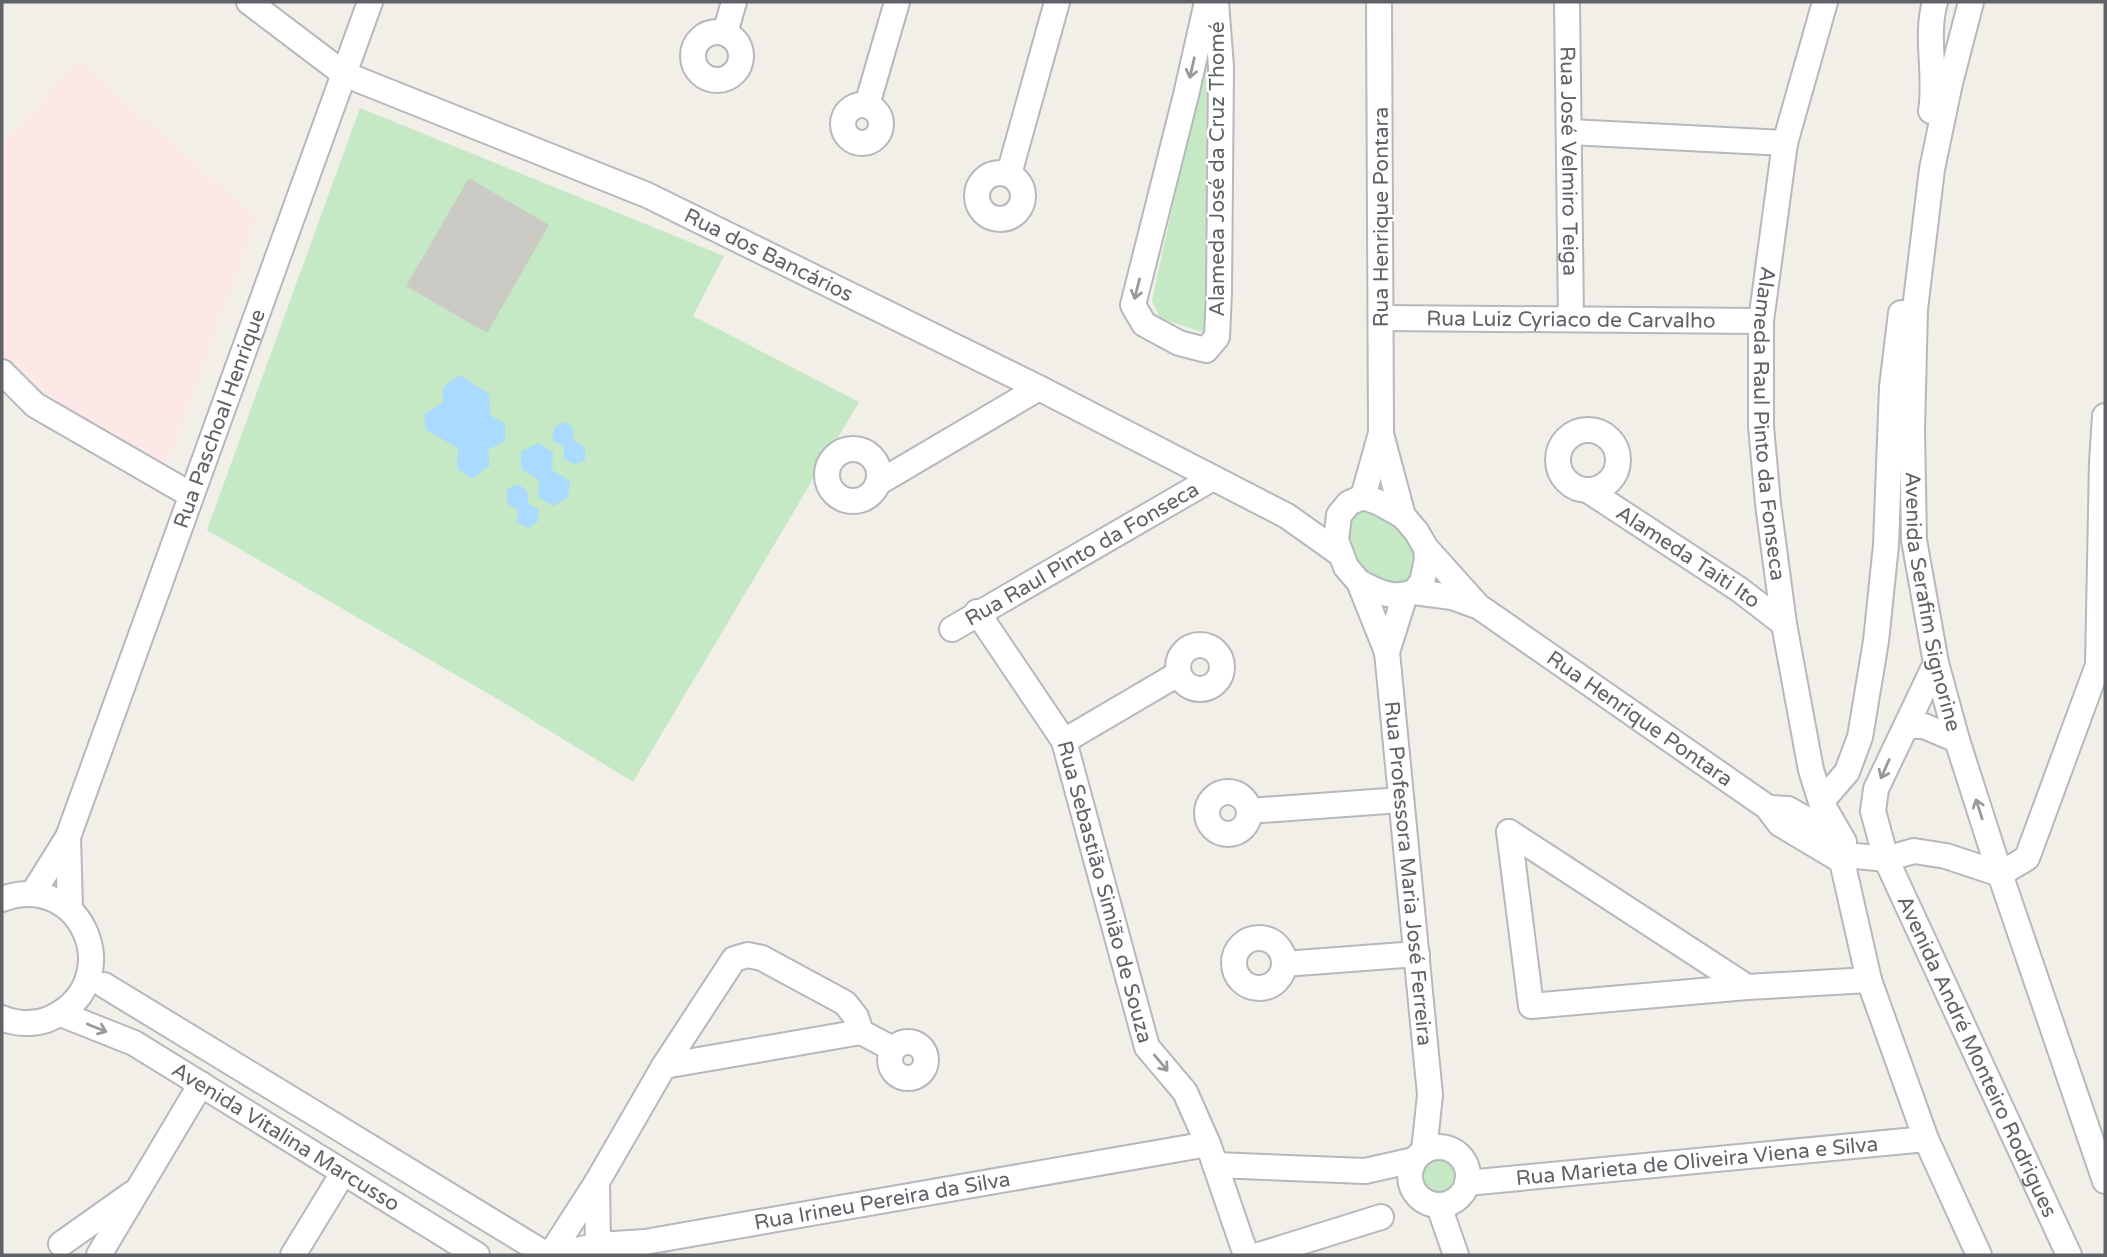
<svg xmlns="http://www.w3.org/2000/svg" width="2107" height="1257" font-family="'Varela Round',sans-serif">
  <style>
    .medical { fill: #fce8e6 }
    .green { fill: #c5e8c5 }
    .water { fill: #aadaff }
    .building { fill: #cccac5 }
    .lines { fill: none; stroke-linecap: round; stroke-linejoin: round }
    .minor-casing { stroke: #b5b8bc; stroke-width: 28 }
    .minor { stroke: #fff; stroke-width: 24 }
    .oneway { stroke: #979a9d }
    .labels { text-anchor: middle; stroke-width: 5; stroke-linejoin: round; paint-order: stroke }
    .street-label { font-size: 21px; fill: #5f6368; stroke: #fff }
  </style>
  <rect width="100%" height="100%" fill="#f1efe8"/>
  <!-- medical -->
  <polygon class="medical" points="79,61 257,218 165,472 2,372 2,143"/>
  <!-- green -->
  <g class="green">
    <polygon points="1207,51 1205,333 1160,318 1152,300"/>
    <polygon points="360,108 724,256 693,316 859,402 633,782 506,704 207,530"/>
    <path d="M1374 508 1411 538 1418 569 1404 589C1396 588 1384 588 1377 584 1373 582 1369 576 1366 572 1346 550 1332 513 1374 508Z"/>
    <circle cx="1439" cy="1176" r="21"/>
  </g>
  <!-- water -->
  <g class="water">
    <polygon points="460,375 489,394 490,415 505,424 505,441 488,450 490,465 472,479 457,469 458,448 426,430 424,415 443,402 443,387"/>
    <polygon points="562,422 572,426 574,441 585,447 585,461 574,464 564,459 564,447 552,440 554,428"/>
    <polygon points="538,443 553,452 552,470 570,481 568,498 554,506 538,497 539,480 521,469 521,452"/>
    <polygon points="517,484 527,490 528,503 539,510 538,521 529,528 517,522 519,511 507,503 507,489"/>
  </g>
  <!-- building -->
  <polygon class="building" points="469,178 549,225 487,333 406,286"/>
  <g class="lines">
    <defs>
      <g id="minor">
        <path id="s1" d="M249 2 344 74 647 195 1039 388 1287 516 1339 553"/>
        <polyline points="1207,2 1186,95 1133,305 1144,324 1179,343 1206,350 1217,337 1219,292 1221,67 1216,2"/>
        <path id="s2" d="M1567 2 1571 319"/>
        <path id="s3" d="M1825 2 1785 143 1761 321V426L1768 504 1784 624 1811 770 1821 802 1844 842"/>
        <path id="s4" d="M1971 2 1950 83 1932 169 1915 309 1912 430 1914 540 1936 663 1957 740 2000 874 2105 1181"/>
        <circle cx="717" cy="56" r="24"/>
        <polyline points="725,33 734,2"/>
        <circle cx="862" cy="124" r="19"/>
        <polyline points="867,105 897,2"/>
        <path d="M1931 111C1937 75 1925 37 1935 2"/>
        <polyline points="1570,132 1785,143"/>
        <circle cx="1000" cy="196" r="23"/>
        <polyline points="1009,174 1057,2"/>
        <path id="s5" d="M1382 318 1761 321"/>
        <polyline points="2,372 35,405 191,495"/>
        <circle cx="1588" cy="460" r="30"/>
        <polyline points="1381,434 1403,516"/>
        <circle cx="853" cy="475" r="26"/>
        <polyline points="878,483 1039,388"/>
        <path id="s6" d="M1589 491 1740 590 1784 624"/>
        <polyline points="1363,497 1381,433 1379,2"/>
        <path id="s7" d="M1426 548 1478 606 1767 807 1780 824 1842 861 1856 856 1886 859 1914 851 1946 856 2000 874"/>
        <path id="s8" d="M1359 582C1378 592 1392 600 1414 592L1422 582 1427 559 1426 548 1416 531 1403 516 1378 502 1363 497 1349 503 1339 515 1336 540 1346 567 1359 582 1387 652 1430 1095 1424 1151"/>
        <polyline points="1414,592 1452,597 1477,606"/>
        <path id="s9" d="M977 612 1064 741 1147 1047 1185 1092 1208 1144 1246 1255"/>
        <path id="s10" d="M952 629 1213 478"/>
        <circle cx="1200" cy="667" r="22"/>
        <polyline points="1387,652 1405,595"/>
        <path id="s11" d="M1936 663 1876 789 1873 811 1886 859 2069 1255"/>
        <polyline points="1908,726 1924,726 1957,740"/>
        <polyline points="1064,741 1178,674"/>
        <circle cx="1228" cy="813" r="21"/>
        <polyline points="1821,802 1847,772 1860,737 1876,641 1886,545 1892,387 1901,313"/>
        <polyline points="1771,808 1788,809 1842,840"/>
        <polyline points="1249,811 1401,800"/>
        <polyline points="1509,832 1531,1006 1747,987 1869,980"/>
        <polyline points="1509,832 1747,987"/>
        <polyline points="68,837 70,909"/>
        <polyline points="1842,861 1869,980 1926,1139 1979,1255"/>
        <polyline points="2000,874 2027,858 2098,665 2102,462 2105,416"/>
        <path id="s12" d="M33 893 68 837 370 2"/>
        <path d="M2 899C84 869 129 984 49 1019 34 1025 16 1024 2 1018"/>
        <circle cx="1259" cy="963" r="25"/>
        <polyline points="1284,964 1417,954"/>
        <polyline points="104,985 547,1255"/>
        <path id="s13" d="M61 1014 134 1043 477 1255"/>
        <circle cx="908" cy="1060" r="18"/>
        <polyline points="664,1066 861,1032"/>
        <circle cx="1439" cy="1176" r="29"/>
        <polyline points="1215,1165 1365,1171 1414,1160"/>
        <path id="s14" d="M1467 1183 1926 1139"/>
        <polyline points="1439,1206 1456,1255"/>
        <polyline points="61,1244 133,1193"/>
        <polyline points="598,1245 597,1182 664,1066 734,959 748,955 762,958 845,1003 856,1017 861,1032 893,1049"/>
        <polyline points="99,1255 201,1084"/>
        <polyline points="293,1255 343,1173"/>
        <polyline points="550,1255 597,1182"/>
        <path id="s15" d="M556 1255 598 1245 645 1242 1208 1144"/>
        <polyline points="1259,1255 1381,1217"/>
      </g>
    </defs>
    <!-- minor casing -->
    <use href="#minor" class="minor-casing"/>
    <!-- minor -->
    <use href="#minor" class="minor"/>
  </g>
  <!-- one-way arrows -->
  <defs><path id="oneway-shaft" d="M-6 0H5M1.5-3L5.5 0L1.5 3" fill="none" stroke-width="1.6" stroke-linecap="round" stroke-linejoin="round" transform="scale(1.75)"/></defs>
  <g class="oneway">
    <use href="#oneway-shaft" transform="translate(1192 68) rotate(103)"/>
    <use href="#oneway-shaft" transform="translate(1137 289) rotate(104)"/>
    <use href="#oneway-shaft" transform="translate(1885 769) rotate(114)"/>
    <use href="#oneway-shaft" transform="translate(1979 809) rotate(-108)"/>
    <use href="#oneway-shaft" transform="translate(97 1028) rotate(22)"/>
    <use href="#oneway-shaft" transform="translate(1161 1063) rotate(50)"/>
  </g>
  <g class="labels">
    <!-- street labels -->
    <g class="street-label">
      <text dy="7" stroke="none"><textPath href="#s2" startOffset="159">Rua José Velmiro Teiga</textPath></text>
      <text transform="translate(1217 169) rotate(-90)" y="7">Alameda José da Cruz Thomé</text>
      <text transform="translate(1381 217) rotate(-90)" y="7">Rua Henrique Pontara</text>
      <text dy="7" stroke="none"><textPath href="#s1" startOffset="581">Rua dos Bancários</textPath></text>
      <text dy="7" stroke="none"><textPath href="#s5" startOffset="189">Rua Luiz Cyriaco de Carvalho</textPath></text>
      <text dy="7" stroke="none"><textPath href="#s12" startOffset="511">Rua Paschoal Henrique</textPath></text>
      <text dy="7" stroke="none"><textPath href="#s3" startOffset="429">Alameda Raul Pinto da Fonseca</textPath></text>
      <text dy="7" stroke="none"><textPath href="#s10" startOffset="150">Rua Raul Pinto da Fonseca</textPath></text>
      <text dy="7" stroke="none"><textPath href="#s6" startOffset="119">Alameda Taiti Ito</textPath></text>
      <text dy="7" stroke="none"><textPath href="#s4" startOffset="607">Avenida Serafim Signorine</textPath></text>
      <text dy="7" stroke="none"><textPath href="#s7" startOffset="275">Rua Henrique Pontara</textPath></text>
      <text dy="7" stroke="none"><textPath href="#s8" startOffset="592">Rua Professora Maria José Ferreira</textPath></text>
      <text dy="7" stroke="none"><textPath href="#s9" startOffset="312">Rua Sebastião Simião de Souza</textPath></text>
      <text dy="7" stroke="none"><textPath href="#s11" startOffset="429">Avenida André Monteiro Rodrigues</textPath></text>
      <text dy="7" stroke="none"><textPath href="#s13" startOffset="257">Avenida Vitalina Marcusso</textPath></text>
      <text dy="7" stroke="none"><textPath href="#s14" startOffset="231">Rua Marieta de Oliveira Viena e Silva</textPath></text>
      <text dy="7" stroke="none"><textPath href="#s15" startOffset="331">Rua Irineu Pereira da Silva</textPath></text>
    </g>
  </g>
  <!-- border -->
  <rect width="2107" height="1257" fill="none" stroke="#5f6368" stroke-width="7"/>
</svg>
